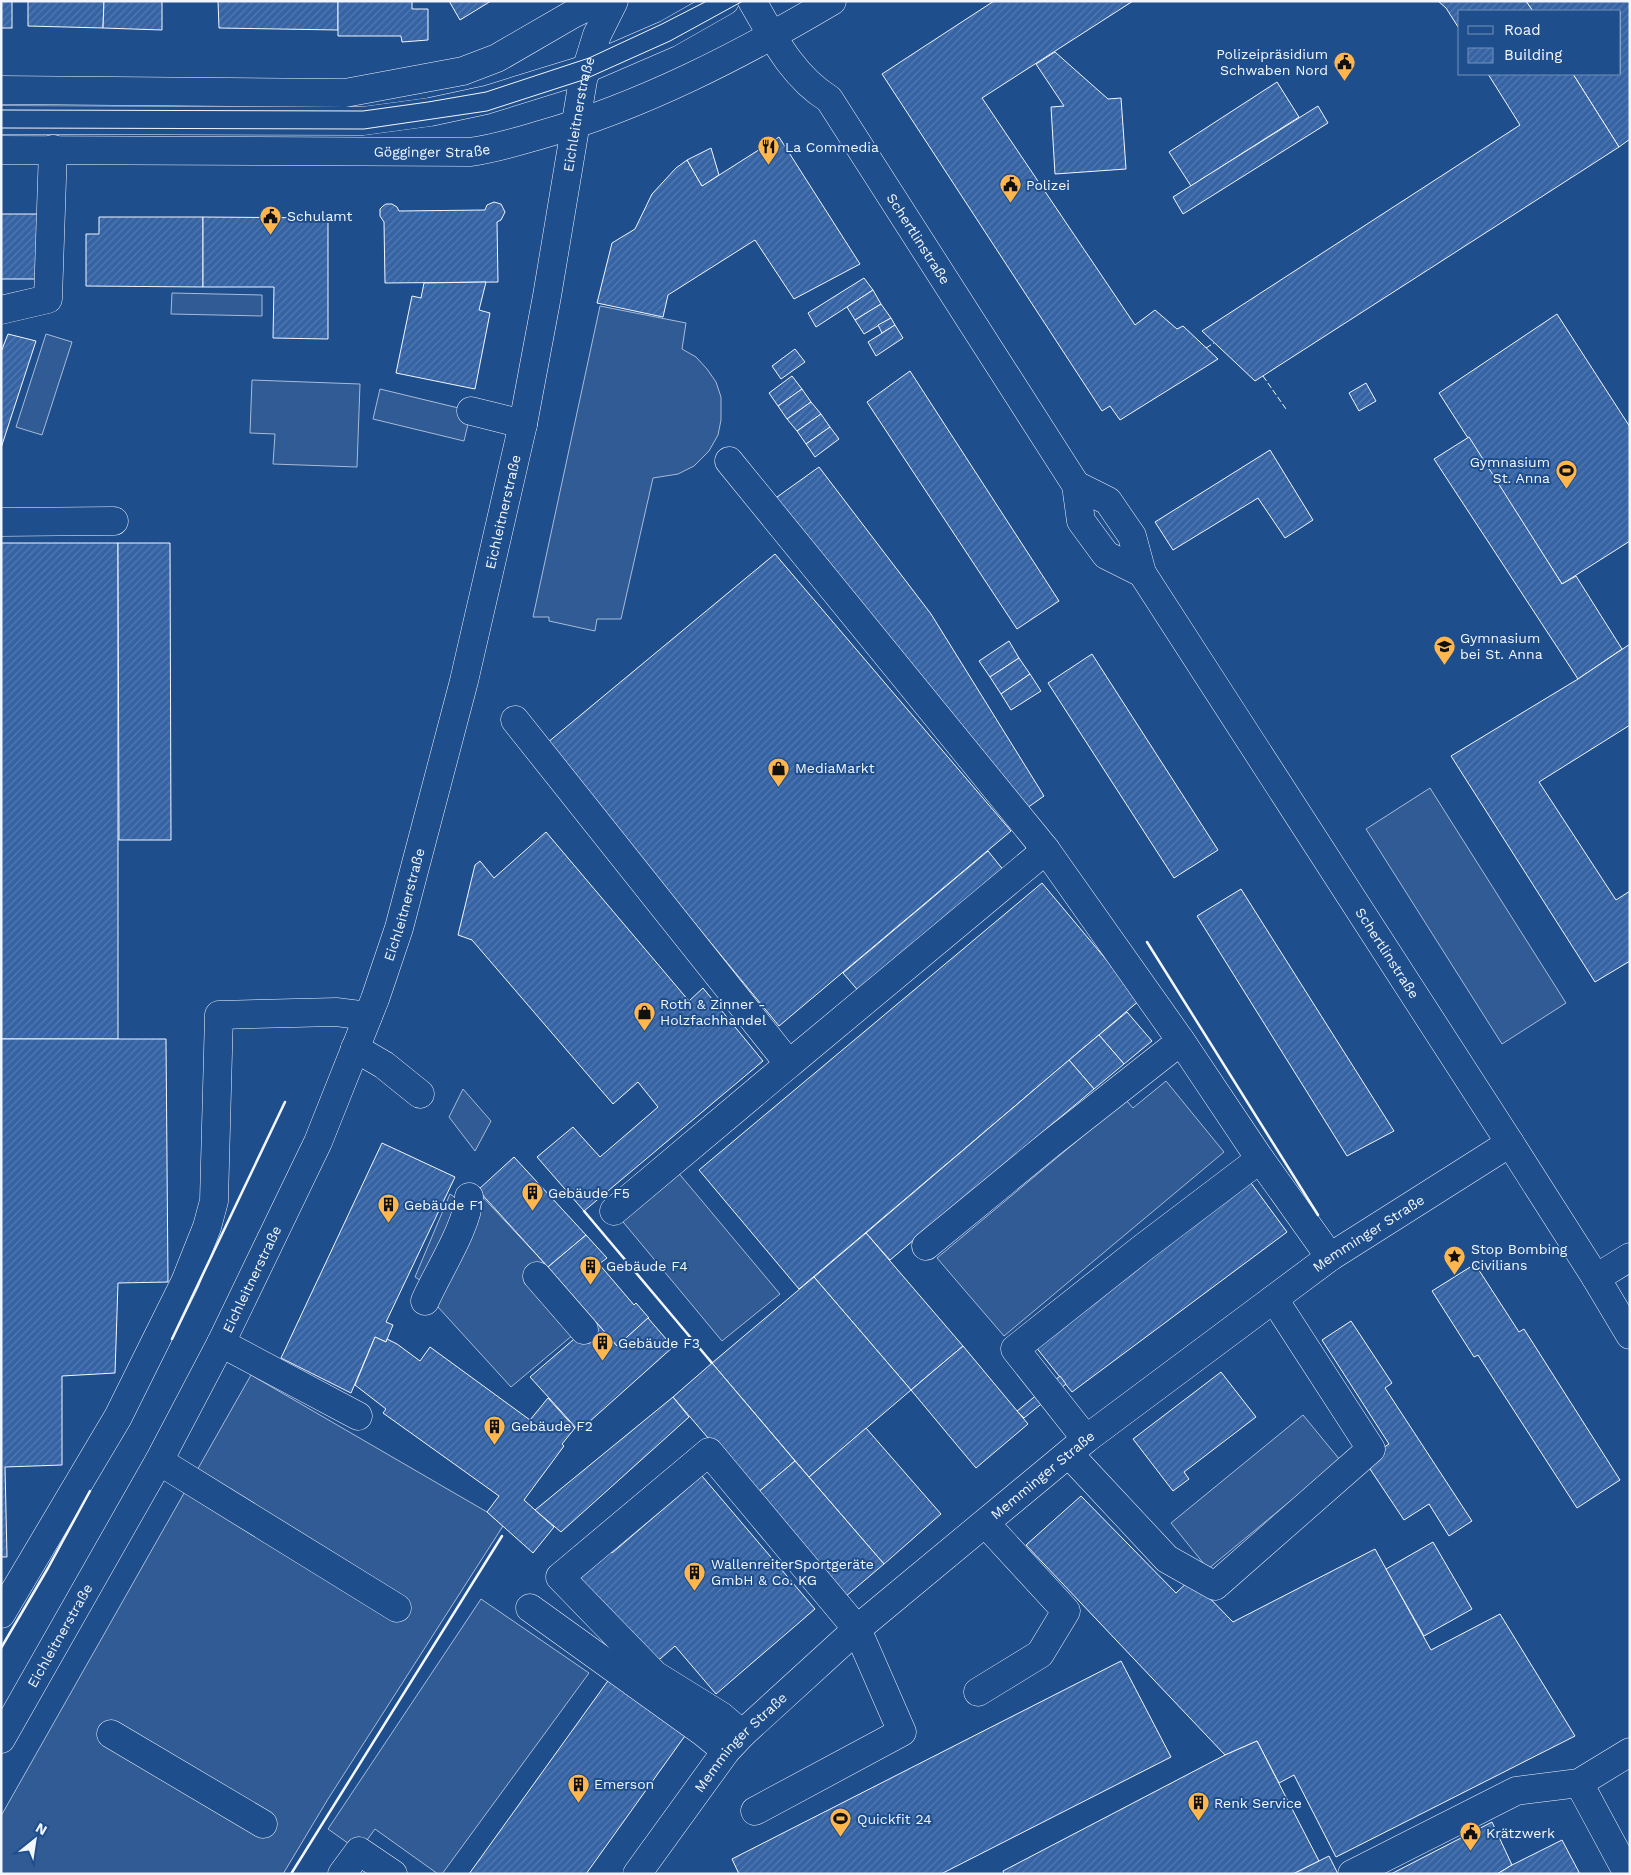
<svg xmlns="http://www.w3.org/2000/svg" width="1631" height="1875" font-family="'Work Sans',sans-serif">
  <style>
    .built { fill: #305b95; stroke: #a8bbd7 }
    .building { fill: url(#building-hatch); stroke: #f2f6ff }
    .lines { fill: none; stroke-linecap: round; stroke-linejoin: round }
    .minor-casing { stroke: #f2f6ff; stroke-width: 29 }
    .major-casing { stroke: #f2f6ff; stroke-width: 29 }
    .minor { stroke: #1f4e8c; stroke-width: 28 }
    .major { stroke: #1f4e8c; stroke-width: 28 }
    .tram { stroke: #f2f6ff; stroke-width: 1 }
    .fence { stroke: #f2f6ff; stroke-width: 1; stroke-dasharray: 6 2.5; stroke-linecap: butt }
    .wall { stroke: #f2f6ff; stroke-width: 2.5 }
    .labels { text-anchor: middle; stroke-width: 4; stroke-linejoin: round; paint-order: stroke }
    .poi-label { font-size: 14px; fill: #f2f6ff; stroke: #1f4e8c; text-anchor: start }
    .street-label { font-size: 14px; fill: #f2f6ff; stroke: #1f4e8c }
  </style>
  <defs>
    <pattern id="building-hatch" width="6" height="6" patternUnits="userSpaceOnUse" patternTransform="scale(1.25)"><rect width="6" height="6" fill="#3563a3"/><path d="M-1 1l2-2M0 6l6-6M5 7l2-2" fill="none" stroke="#537ab1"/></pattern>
  </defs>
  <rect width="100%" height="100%" fill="#1f4e8c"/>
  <!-- built -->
  <g class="built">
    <polygon points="172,293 262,295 262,316 171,314"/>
    <polygon points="600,306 686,323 682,349 696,357 707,369 716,382 721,397 721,420 718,435 709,451 694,466 678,474 653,478 621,619 597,619 595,631 549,621 549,617 533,617"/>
    <polygon points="46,334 72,342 42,435 16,427"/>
    <polygon points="252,380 360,384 357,467 273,464 275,434 250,433"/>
    <polygon points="380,389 471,411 464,441 373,419"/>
    <polygon points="1430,788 1566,1003 1502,1044 1366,829"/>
    <polygon points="1166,1081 1224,1152 1004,1336 937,1258 1126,1100 1133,1108"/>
    <polygon points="463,1089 491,1121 475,1151 449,1117"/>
    <polygon points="671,1164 780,1294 722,1341 614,1211"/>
    <polygon points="477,1191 547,1266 528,1283 574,1334 511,1387 427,1295 431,1287 415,1277 450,1194 469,1207"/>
    <polygon points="251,1375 487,1512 503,1526 328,1799 283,1874 1,1874 1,1816"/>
    <polygon points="1303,1415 1340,1460 1208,1569 1171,1523"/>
    <polygon points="481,1599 589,1673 442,1874 438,1874 375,1829 359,1851 328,1829"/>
  </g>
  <!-- building -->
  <g class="building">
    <rect x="1" y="1" width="11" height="27"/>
    <polygon points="28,1 104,1 103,28 28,26"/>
    <polygon points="104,1 162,1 162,30 103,28"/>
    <polygon points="218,1 338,1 338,30 219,28"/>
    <polygon points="338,1 412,1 412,9 428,9 428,40 402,42 401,36 338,36"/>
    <polygon points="449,1 491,1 460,20"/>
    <polygon points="994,1 1133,1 982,98 1135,325 1155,310 1177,329 1183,326 1218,359 1120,420 1110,406 1102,411 882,74"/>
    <polygon points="1438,1 1526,1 1533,11 1460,11 1460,30 1446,8"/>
    <polygon points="1526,1 1630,1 1630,139 1619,147 1573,74 1620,74 1620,11 1533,11"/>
    <polygon points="1055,52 1108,99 1121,98 1126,169 1055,174 1051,107 1064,106 1036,64"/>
    <polygon points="1488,74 1573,74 1619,147 1255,381 1202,331 1520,125"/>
    <polygon points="1277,82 1299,117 1191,186 1169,152"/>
    <polygon points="1318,106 1328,123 1183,214 1173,197"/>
    <polygon points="779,137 860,264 794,299 755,240 668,295 663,317 597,303 612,243 635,229 652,194 676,168 687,160 702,186"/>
    <polygon points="711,148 719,175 702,186 687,160"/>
    <polygon points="494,202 501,204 505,212 501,220 497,222 498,282 385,283 384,222 380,216 380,209 383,206 386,204 392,204 397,207 399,211 485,210 487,205"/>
    <rect x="1" y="214" width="39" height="65"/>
    <polygon points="99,217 203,217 203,287 86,286 86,234 99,234"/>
    <polygon points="203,217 328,218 328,339 273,338 274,287 203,287"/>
    <polygon points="864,278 873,290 816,327 808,313"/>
    <polygon points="486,282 479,310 490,313 475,389 396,373 412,296 421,298 424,283"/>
    <polygon points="873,290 881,304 855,320 847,307"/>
    <polygon points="881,304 891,318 864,334 855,320"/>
    <polygon points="1557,314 1630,427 1630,541 1562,584 1439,393"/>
    <polygon points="891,318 895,325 882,333 878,325"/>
    <polygon points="895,325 903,338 876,356 868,342"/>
    <polygon points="8,334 36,341 1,448 1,352"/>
    <polygon points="795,349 805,362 781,379 772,366"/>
    <polygon points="910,371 1059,601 1017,629 867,402"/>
    <polygon points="792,376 802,389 778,406 769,393"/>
    <polygon points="1366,383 1376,401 1359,411 1349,393"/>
    <polygon points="802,389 811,402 787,419 778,406"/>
    <polygon points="811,402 821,414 797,431 787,419"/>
    <polygon points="821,414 830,427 806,444 797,431"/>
    <polygon points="830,427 839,439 815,457 806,444"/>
    <polygon points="1469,437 1562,584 1576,576 1622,649 1578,679 1434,459"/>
    <polygon points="1270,450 1313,520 1285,538 1258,498 1173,550 1155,522"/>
    <polygon points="819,467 931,614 1044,796 1027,808 770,502"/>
    <rect x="1" y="543" width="117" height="496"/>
    <polygon points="118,543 170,543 171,840 119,840"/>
    <polygon points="775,554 1011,831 779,1026 547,743"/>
    <polygon points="1009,641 1019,658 990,677 979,661"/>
    <polygon points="1630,644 1630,725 1539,782 1616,900 1630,891 1630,961 1595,982 1451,756 1578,679"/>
    <polygon points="1092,654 1218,850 1174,878 1048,683"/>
    <polygon points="1019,658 1030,674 1001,694 990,677"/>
    <polygon points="1030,674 1041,691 1011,710 1001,694"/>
    <polygon points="546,832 689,1001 703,988 763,1061 584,1211 537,1157 573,1127 600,1157 658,1107 638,1082 613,1104 472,940 458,935 475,865 480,861 494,878"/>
    <polygon points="988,851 1005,872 861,994 843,973"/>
    <polygon points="1042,883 1140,1000 799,1289 699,1170"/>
    <polygon points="1241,889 1394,1131 1347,1156 1197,916"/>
    <polygon points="1127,1012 1152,1041 1124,1064 1099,1035"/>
    <polygon points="1099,1035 1124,1064 1094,1089 1069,1060"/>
    <polygon points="1,1039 166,1039 168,1282 118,1283 115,1373 62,1376 62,1465 5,1467 7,1557 1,1557"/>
    <polygon points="1069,1060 1094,1089 890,1260 866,1233"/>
    <polygon points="382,1143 455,1177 386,1322 393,1325 386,1342 375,1337 351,1393 281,1358"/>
    <polygon points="514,1157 586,1235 548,1267 478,1190"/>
    <polygon points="1251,1183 1287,1232 1072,1392 1031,1341"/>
    <polygon points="866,1233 963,1346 911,1390 814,1277"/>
    <polygon points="586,1235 607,1258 599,1264 634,1305 636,1303 649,1318 617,1346 548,1267"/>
    <polygon points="1475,1264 1519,1332 1524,1329 1620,1480 1577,1508 1478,1355 1474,1357 1432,1291"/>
    <polygon points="814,1277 911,1390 809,1477 712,1363"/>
    <polygon points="648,1318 673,1347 579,1431 530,1377 595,1321 617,1346"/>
    <polygon points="1351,1321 1392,1383 1385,1388 1472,1521 1449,1536 1429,1504 1404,1520 1364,1460 1389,1444 1322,1340"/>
    <polygon points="375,1337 386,1342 387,1339 397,1344 420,1361 430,1347 530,1420 548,1398 575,1428 562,1444 564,1446 524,1500 554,1527 533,1553 487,1512 499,1496 383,1413 386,1409 355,1385"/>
    <polygon points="963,1346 1028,1424 976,1468 911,1390"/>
    <polygon points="712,1363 795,1461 756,1494 673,1397"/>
    <polygon points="1221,1372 1256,1417 1184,1472 1189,1479 1173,1491 1133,1439"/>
    <polygon points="1060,1376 1066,1384 1024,1418 1017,1411"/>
    <polygon points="673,1397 689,1417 561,1532 535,1510"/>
    <polygon points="866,1428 941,1514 884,1564 809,1477"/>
    <polygon points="795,1461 884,1564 845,1597 756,1494"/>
    <polygon points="702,1476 815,1609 716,1694 675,1646 653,1665 574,1572 606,1546 612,1553"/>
    <polygon points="1081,1496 1176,1593 1191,1579 1233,1622 1375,1549 1431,1650 1500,1614 1575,1736 1336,1857 1294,1775 1279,1783 1257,1741 1225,1755 1026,1545"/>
    <polygon points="1433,1542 1472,1609 1424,1636 1386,1569"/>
    <polygon points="1121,1661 1171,1757 941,1874 739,1874 732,1859"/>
    <polygon points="610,1678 687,1733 586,1874 469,1874"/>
    <polygon points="1257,1741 1319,1861 1293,1874 1004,1874 1003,1871 1225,1755"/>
    <polygon points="1492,1822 1512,1865 1497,1874 1391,1874"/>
    <polygon points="1562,1840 1580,1874 1497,1874 1512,1865"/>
    <polygon points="1329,1856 1338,1874 1293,1874"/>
  </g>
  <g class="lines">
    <defs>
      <g id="minor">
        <path id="s1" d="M752 1C773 37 792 76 829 99L1076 485 1081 521 1106 555 1142 573"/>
        <polyline points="1,120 363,121 430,112 486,100 586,69 667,34 725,1"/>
        <polyline points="1,310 48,299 53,149"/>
        <polyline points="471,411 523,424"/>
        <polyline points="729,461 1046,850 1181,1041 1260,1159 1330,1257"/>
        <path id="s2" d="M1076 485 1108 501 1132 536 1142 573 1510 1143 1596 1278 1630 1335"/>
        <polyline points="1,522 114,521"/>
        <polyline points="515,720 789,1064 1046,850"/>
        <polyline points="355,1048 384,1065 420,1094"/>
        <polyline points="614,1211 789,1064"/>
        <polyline points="926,1246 1050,1144 1181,1041"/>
        <polyline points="537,1276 584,1330"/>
        <polyline points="1596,1278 1630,1257"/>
        <path d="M425 1301C437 1273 468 1226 469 1197"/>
        <polyline points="221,1343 358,1416"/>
        <polyline points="1086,1439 1015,1349 1140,1250 1260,1159"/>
        <polyline points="1069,1454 1167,1559 1215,1586 1371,1449 1274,1299"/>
        <polyline points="159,1461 397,1608"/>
        <polyline points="530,1608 704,1733 726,1751"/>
        <polyline points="1,1614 118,1417 185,1282 207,1227 214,1201 219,1015 336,1012 368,1016"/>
        <polyline points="978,1692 1040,1654 1066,1611 986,1524"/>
        <polyline points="111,1734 263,1824"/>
        <polyline points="742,1734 721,1716 655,1675 560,1577 709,1452 857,1629 902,1732 755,1811"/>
        <polyline points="1579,1783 1628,1874"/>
        <polyline points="342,1874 359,1851 393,1874"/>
        <path id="s3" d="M637 1874 726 1751 742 1734 857 1629 1086 1439 1330 1257 1510 1143"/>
        <polyline points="1352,1874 1516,1791 1579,1783 1630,1752"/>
      </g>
      <g id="major">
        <polyline points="1,90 345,93 463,71 497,58 573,14 599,1"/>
        <path id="s4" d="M1 150 470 152C494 149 516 142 540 135 642 106 741 55 832 1"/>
        <path id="s5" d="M1 1739 159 1461 221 1343 318 1142 375 999 399 928 464 681 523 424 547 296 583 80 597 35 614 1"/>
      </g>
    </defs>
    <!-- minor casing -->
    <use href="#minor" class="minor-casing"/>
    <!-- major casing -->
    <use href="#major" class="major-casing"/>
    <!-- minor -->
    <use href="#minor" class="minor"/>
    <!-- major -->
    <use href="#major" class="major"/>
    <!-- tram -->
    <g class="tram">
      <polyline points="1,110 363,111 428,102 486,92 589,58 662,24 707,1"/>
      <polyline points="1,128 364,129 487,111 583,80 670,41 743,1"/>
    </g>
    <!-- fence -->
    <g class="fence">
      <polyline points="1206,348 1214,343"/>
      <polyline points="1263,376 1286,409"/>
    </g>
    <!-- wall -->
    <g class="wall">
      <polyline points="1147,942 1318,1215"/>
      <polyline points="584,1211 712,1363"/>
      <polyline points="172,1339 285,1102"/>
      <polyline points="1,1648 48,1568 90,1491"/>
      <polyline points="291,1874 502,1536"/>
    </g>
  </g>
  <!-- icons -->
  <defs>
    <symbol id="civic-pin" viewBox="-11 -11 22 30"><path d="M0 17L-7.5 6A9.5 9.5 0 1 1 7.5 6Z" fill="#ffb74d" stroke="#1f4e8c"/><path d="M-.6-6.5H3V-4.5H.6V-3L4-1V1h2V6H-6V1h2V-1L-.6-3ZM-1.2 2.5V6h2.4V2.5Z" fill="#111"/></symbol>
    <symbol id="restaurant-pin" viewBox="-11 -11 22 30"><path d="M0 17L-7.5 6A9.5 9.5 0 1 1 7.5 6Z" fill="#ffb74d" stroke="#1f4e8c"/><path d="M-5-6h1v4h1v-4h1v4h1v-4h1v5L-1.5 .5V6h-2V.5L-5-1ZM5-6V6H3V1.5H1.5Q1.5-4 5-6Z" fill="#111"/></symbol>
    <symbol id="stadium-pin" viewBox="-11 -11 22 30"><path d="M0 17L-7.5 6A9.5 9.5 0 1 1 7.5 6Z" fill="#ffb74d" stroke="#1f4e8c"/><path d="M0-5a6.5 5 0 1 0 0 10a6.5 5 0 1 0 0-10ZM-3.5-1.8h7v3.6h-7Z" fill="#111"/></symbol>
    <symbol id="school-pin" viewBox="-11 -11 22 30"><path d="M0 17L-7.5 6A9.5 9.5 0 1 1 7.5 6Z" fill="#ffb74d" stroke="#1f4e8c"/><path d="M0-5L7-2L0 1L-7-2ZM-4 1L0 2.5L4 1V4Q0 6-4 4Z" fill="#111"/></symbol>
    <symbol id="shop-pin" viewBox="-11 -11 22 30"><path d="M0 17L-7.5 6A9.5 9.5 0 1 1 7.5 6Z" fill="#ffb74d" stroke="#1f4e8c"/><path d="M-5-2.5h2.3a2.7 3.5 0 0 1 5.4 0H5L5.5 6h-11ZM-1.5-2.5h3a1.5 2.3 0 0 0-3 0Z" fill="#111"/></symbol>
    <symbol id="building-pin" viewBox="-11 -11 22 30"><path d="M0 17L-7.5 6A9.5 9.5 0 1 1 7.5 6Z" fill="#ffb74d" stroke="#1f4e8c"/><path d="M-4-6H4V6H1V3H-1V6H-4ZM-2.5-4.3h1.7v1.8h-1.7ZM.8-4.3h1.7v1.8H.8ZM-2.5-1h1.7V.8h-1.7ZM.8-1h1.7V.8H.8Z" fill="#111"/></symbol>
    <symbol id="sight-pin" viewBox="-11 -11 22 30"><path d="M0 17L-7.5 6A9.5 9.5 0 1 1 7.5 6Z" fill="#ffb74d" stroke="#1f4e8c"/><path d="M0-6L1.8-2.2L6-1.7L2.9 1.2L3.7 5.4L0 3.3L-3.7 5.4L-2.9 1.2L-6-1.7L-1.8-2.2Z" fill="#111"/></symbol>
  </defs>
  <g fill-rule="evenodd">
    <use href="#civic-pin" x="1332" y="50" width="25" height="34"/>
    <use href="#restaurant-pin" x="756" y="134" width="25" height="34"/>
    <use href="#civic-pin" x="998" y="172" width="25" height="34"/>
    <use href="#civic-pin" x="258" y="204" width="25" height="34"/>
    <use href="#stadium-pin" x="1554" y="458" width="25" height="34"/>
    <use href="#school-pin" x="1432" y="634" width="25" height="34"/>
    <use href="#shop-pin" x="766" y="756" width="25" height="34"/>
    <use href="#shop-pin" x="632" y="1000" width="25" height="34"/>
    <use href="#building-pin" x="520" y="1180" width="25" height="34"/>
    <use href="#building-pin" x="376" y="1192" width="25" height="34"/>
    <use href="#sight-pin" x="1442" y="1244" width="25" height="34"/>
    <use href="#building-pin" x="578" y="1254" width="25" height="34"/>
    <use href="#building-pin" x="590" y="1330" width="25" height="34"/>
    <use href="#building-pin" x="482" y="1414" width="25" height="34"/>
    <use href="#building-pin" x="682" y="1560" width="25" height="34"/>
    <use href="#building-pin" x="566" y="1772" width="25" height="34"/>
    <use href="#building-pin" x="1186" y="1790" width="25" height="34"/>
    <use href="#stadium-pin" x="828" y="1806" width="25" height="34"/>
    <use href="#civic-pin" x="1458" y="1820" width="25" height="34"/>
  </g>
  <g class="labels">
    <!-- poi labels -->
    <g class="poi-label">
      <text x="1328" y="59" text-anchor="end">Polizeipräsidium<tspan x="1328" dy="16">Schwaben Nord</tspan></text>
      <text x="785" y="152">La Commedia</text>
      <text x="1026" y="190">Polizei</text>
      <text x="287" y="221">Schulamt</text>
      <text x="1550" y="467" text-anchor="end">Gymnasium<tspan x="1550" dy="16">St. Anna</tspan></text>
      <text x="1460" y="643">Gymnasium<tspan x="1460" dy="16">bei St. Anna</tspan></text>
      <text x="795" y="773">MediaMarkt</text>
      <text x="660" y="1009">Roth &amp; Zinner -<tspan x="660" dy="16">Holzfachhandel</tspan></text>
      <text x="548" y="1198">Gebäude F5</text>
      <text x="404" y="1210">Gebäude F1</text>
      <text x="1471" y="1254">Stop Bombing<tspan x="1471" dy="16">Civilians</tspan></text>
      <text x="606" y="1271">Gebäude F4</text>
      <text x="618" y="1348">Gebäude F3</text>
      <text x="511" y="1431">Gebäude F2</text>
      <text x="711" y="1569">WallenreiterSportgeräte<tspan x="711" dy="16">GmbH &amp; Co. KG</tspan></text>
      <text x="594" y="1789">Emerson</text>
      <text x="1214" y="1808">Renk Service</text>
      <text x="857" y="1824">Quickfit 24</text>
      <text x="1486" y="1838">Krätzwerk</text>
    </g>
    <!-- street labels -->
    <g class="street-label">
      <text dy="5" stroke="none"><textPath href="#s5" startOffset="1739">Eichleitnerstraße</textPath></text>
      <text dy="5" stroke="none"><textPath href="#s4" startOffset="431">Gögginger Straße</textPath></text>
      <text dy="5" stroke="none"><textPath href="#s1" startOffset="292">Schertlinstraße</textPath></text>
      <text dy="5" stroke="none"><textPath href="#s5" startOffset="1334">Eichleitnerstraße</textPath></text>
      <text dy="5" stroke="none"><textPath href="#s5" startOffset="929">Eichleitnerstraße</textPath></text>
      <text dy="5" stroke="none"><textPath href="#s2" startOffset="569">Schertlinstraße</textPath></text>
      <text dy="5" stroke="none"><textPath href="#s3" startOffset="978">Memminger Straße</textPath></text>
      <text dy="5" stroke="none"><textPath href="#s5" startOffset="524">Eichleitnerstraße</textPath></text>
      <text dy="5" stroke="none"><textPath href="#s3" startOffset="572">Memminger Straße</textPath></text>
      <text dy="5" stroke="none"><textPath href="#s5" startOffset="119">Eichleitnerstraße</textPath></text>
      <text dy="5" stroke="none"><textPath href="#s3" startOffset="168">Memminger Straße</textPath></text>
    </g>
  </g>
  <!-- border -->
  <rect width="1631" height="1875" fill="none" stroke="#f2f6ff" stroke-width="5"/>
  <!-- legend -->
  <rect x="1458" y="10" width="162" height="65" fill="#1f4e8c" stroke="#7391ba"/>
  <rect x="1468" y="26" width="25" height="8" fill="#1f4e8c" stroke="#7391ba"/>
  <text x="1504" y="35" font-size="15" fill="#f2f6ff">Road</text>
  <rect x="1468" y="48" width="25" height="15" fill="url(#building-hatch)" stroke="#7391ba"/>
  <text x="1504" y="60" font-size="15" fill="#f2f6ff">Building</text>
  <!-- north arrow -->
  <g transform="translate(35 1840) rotate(30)" stroke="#1f4e8c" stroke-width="4" paint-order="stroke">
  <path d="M0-4L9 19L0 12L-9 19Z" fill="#f2f6ff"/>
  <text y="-8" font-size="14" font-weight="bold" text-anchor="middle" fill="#f2f6ff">N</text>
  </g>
</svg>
